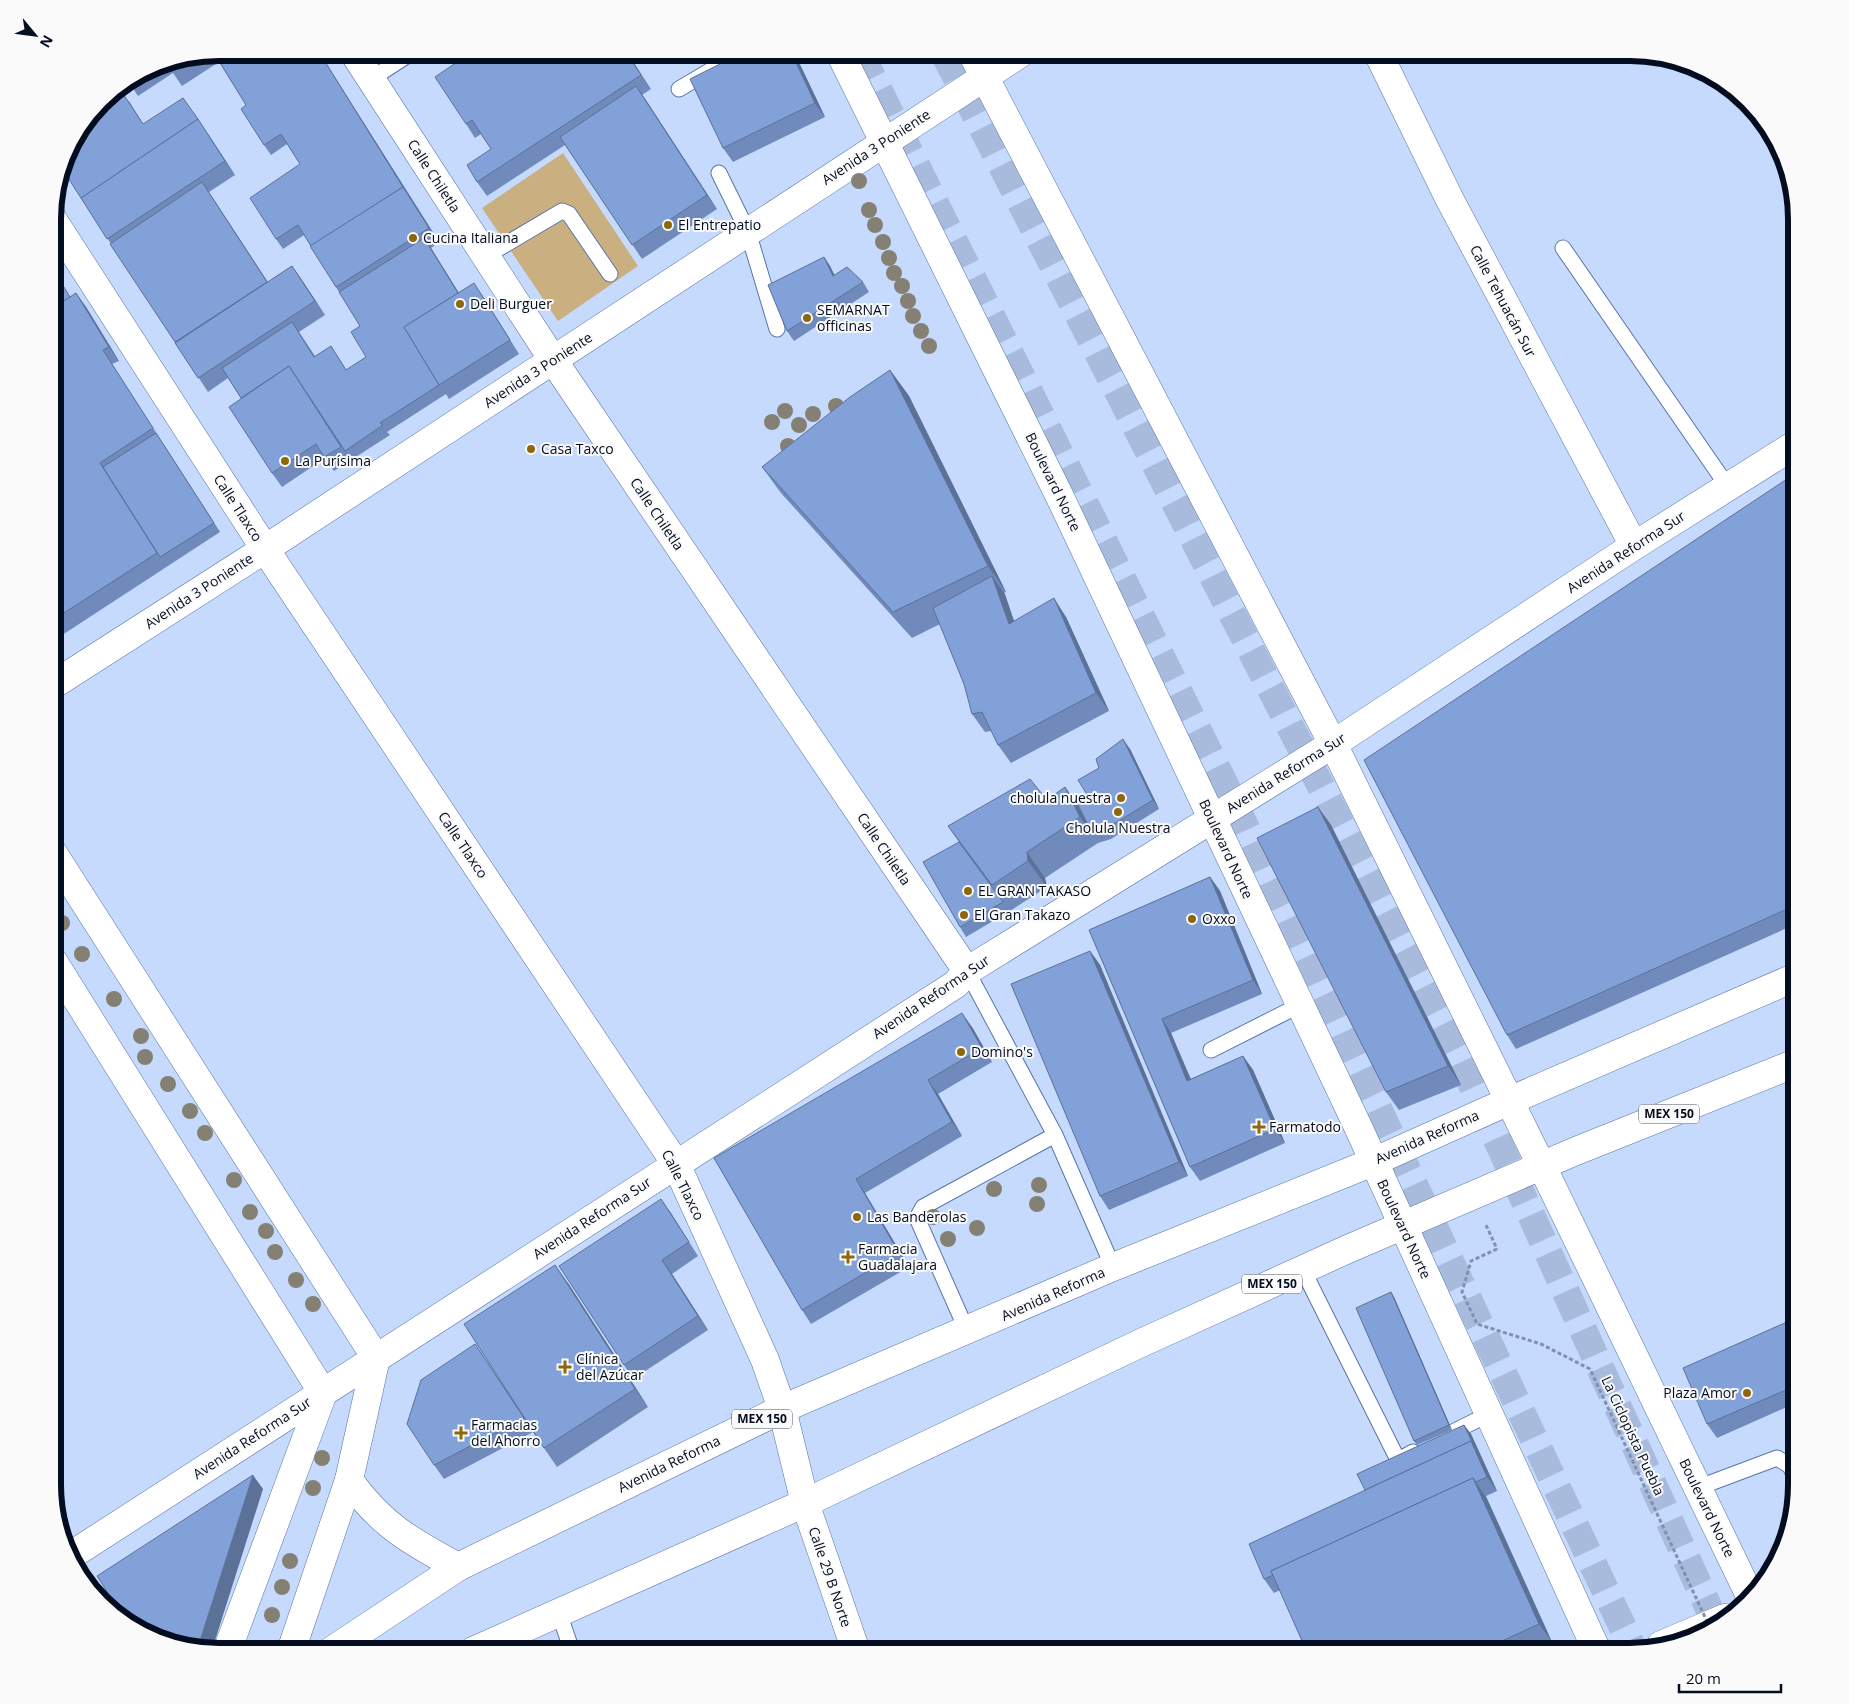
<svg xmlns="http://www.w3.org/2000/svg" width="1849" height="1704" font-family="'Open Sans',sans-serif">
  <style>
    .green { fill: #cab081 }
    .lines { fill: none; stroke-linecap: round; stroke-linejoin: round }
    .primary-tunnel { stroke: #a9bbdc; stroke-width: 28; stroke-dasharray: 28 14; stroke-linecap: butt }
    .lane-casing { stroke: #5875aa; stroke-width: 17 }
    .street-casing { stroke: #5875aa; stroke-width: 29 }
    .secondary-casing { stroke: #5875aa; stroke-width: 29 }
    .primary-casing { stroke: #5875aa; stroke-width: 29 }
    .path { stroke: #8090ae; stroke-width: 3; stroke-dasharray: 4 2.5; stroke-linecap: butt }
    .lane { stroke: #fff; stroke-width: 15 }
    .street { stroke: #fff; stroke-width: 28 }
    .secondary { stroke: #fff; stroke-width: 28 }
    .primary { stroke: #fff; stroke-width: 28 }
    .path-bridge { stroke: #8090ae; stroke-width: 3; stroke-dasharray: 4 2.5; stroke-linecap: butt }
    .tree { fill: #848174 }
    .wall { fill: #708abb }
    .shaded-wall { fill: #5b7198 }
    .building { fill: #82a1d9; stroke: #5b7198 }
    .poi-dot { fill: #8d670a; stroke: #fafafa; stroke-width: 2 }
    .labels { text-anchor: middle; stroke-width: 4; stroke-linejoin: round; paint-order: stroke }
    .shield { fill: #fafafa; stroke: #4e5361; stroke-width: 1 }
    .shield-label { font-size: 12px; font-weight: bold; fill: #040c20 }
    .street-label { font-size: 14px; fill: #040c20; stroke: #fafafa }
    .poi-label { font-size: 14px; fill: #040c20; stroke: #fafafa; text-anchor: start }
    .rim { fill: none; stroke: #040c20; stroke-width: 6 }
  </style>
  <rect width="100%" height="100%" fill="#c6dafd"/>
  <!-- green -->
  <polygon class="green" points="563,153 638,266 558,321 482,208"/>
  <g class="lines">
    <!-- primary-tunnel -->
    <g class="primary-tunnel">
      <polyline points="860,53 1233,801 1634,1651"/>
      <polyline points="944,53 1457,1051 1716,1624"/>
    </g>
    <defs>
      <g id="lane">
        <polyline points="371,79 411,53"/>
        <polyline points="679,89 740,53"/>
        <polyline points="719,173 748,232 777,329"/>
        <polyline points="1563,248 1728,487"/>
        <polyline points="486,256 562,211 569,214 610,274"/>
        <polyline points="967,971 1055,1135 1113,1267"/>
        <polyline points="1211,1050 1300,1005"/>
        <polyline points="1303,1270 1398,1460 1413,1452"/>
        <polyline points="967,1331 917,1218 923,1207 1055,1135"/>
        <polyline points="1447,1435 1489,1414"/>
        <polyline points="1697,1488 1777,1458 1790,1466 1796,1479"/>
        <polyline points="559,1613 572,1651"/>
      </g>
      <g id="street">
        <polyline points="354,53 553,360 967,971"/>
        <polyline points="1378,53 1450,200 1634,546"/>
        <polyline points="53,220 265,549 676,1164 765,1360 782,1409 805,1503 856,1651"/>
        <polyline points="53,685 265,549 1021,53"/>
        <polyline points="70,1556 956,984 967,971 1333,744 1634,546 1796,444"/>
        <polyline points="1661,1645 1725,1618"/>
      </g>
      <g id="secondary">
        <polyline points="840,53 1060,497 1360,1131 1597,1651"/>
        <polyline points="972,53 1333,744 1556,1195 1751,1598"/>
        <polyline points="53,853 376,1358 349,1480 291,1651"/>
        <polyline points="53,961 323,1393 227,1651"/>
      </g>
      <g id="primary">
        <path d="M349 1480C381 1525 410 1541 458 1567"/>
        <polyline points="331,1651 458,1567 782,1409 1113,1267 1373,1162 1509,1101 1796,977"/>
        <polyline points="473,1651 805,1503 1141,1343 1348,1249 1576,1151 1796,1063"/>
      </g>
    </defs>
    <!-- lane casing -->
    <use href="#lane" class="lane-casing"/>
    <!-- street casing -->
    <use href="#street" class="street-casing"/>
    <!-- secondary casing -->
    <use href="#secondary" class="secondary-casing"/>
    <!-- primary casing -->
    <use href="#primary" class="primary-casing"/>
    <!-- path -->
    <polyline class="path" points="1486,1225 1497,1249"/>
    <!-- lane -->
    <use href="#lane" class="lane"/>
    <!-- street -->
    <use href="#street" class="street"/>
    <!-- secondary -->
    <use href="#secondary" class="secondary"/>
    <!-- primary -->
    <use href="#primary" class="primary"/>
    <!-- path-bridge -->
    <polyline class="path-bridge" points="1497,1249 1471,1261 1462,1292 1477,1324 1541,1344 1590,1369 1710,1628"/>
  </g>
  <!-- trees -->
  <g class="tree">
    <circle cx="859" cy="181" r="8"/>
    <circle cx="869" cy="210" r="8"/>
    <circle cx="875" cy="225" r="8"/>
    <circle cx="883" cy="242" r="8"/>
    <circle cx="889" cy="258" r="8"/>
    <circle cx="894" cy="273" r="8"/>
    <circle cx="902" cy="286" r="8"/>
    <circle cx="908" cy="301" r="8"/>
    <circle cx="913" cy="316" r="8"/>
    <circle cx="921" cy="331" r="8"/>
    <circle cx="929" cy="346" r="8"/>
    <circle cx="836" cy="406" r="8"/>
    <circle cx="785" cy="411" r="8"/>
    <circle cx="813" cy="414" r="8"/>
    <circle cx="772" cy="422" r="8"/>
    <circle cx="799" cy="425" r="8"/>
    <circle cx="788" cy="446" r="8"/>
    <circle cx="62" cy="923" r="8"/>
    <circle cx="82" cy="954" r="8"/>
    <circle cx="114" cy="999" r="8"/>
    <circle cx="141" cy="1036" r="8"/>
    <circle cx="145" cy="1057" r="8"/>
    <circle cx="168" cy="1084" r="8"/>
    <circle cx="190" cy="1111" r="8"/>
    <circle cx="205" cy="1133" r="8"/>
    <circle cx="234" cy="1180" r="8"/>
    <circle cx="1039" cy="1185" r="8"/>
    <circle cx="994" cy="1189" r="8"/>
    <circle cx="1037" cy="1204" r="8"/>
    <circle cx="250" cy="1212" r="8"/>
    <circle cx="933" cy="1217" r="8"/>
    <circle cx="977" cy="1228" r="8"/>
    <circle cx="266" cy="1231" r="8"/>
    <circle cx="948" cy="1239" r="8"/>
    <circle cx="275" cy="1252" r="8"/>
    <circle cx="296" cy="1280" r="8"/>
    <circle cx="313" cy="1304" r="8"/>
    <circle cx="322" cy="1458" r="8"/>
    <circle cx="313" cy="1488" r="8"/>
    <circle cx="290" cy="1561" r="8"/>
    <circle cx="282" cy="1587" r="8"/>
    <circle cx="272" cy="1615" r="8"/>
  </g>
  <!-- wall -->
  <g class="wall">
    <polygon points="219,52 319,52 439,242 431,248 459,293 484,298 519,354 449,399 446,394 387,432 390,435 334,471 325,458 282,487 272,473 241,398 228,378 208,392 81,198 105,103 129,101 143,124 208,134 235,175 209,192 268,282 292,266 325,315 299,332 315,356 337,355 346,370 366,357 360,326 304,235 283,249 276,239 300,164 287,144 271,155 264,145 246,105 219,62 182,86 173,73 138,96 132,87 156,65"/>
    <polygon points="472,52 627,52 651,89 642,95 717,209 642,259 565,145 487,196 477,182 491,149 481,134 475,138 466,124"/>
    <polygon points="794,52 825,117 733,162 723,148"/>
    <polygon points="824,257 830,266 834,275 863,282 869,292 794,341 787,331"/>
    <polygon points="53,282 58,291 71,297 76,293 86,307 119,361 112,364 220,532 53,641"/>
    <polygon points="890,370 909,396 1006,592 1004,593 1014,621 1066,617 1109,711 1011,763 998,745 991,731 985,732 972,714 964,684 940,624 912,638 781,493 762,467"/>
    <polygon points="1796,473 1796,924 1516,1049 1507,1035"/>
    <polygon points="1130,749 1159,809 1111,839 1098,843 1045,878 1047,887 1010,911 966,937 960,927 959,842 948,826 1047,800 1065,787 1077,803 1088,796 1099,768"/>
    <polygon points="1318,807 1331,825 1461,1085 1399,1110 1386,1092"/>
    <polygon points="1210,877 1220,891 1262,994 1171,1033 1191,1079 1243,1056 1253,1070 1285,1143 1200,1181 1190,1167 1089,930"/>
    <polygon points="1090,951 1100,965 1188,1176 1109,1210 1100,1196"/>
    <polygon points="972,1027 992,1062 938,1094 962,1136 865,1193 909,1267 811,1324 802,1310 714,1158"/>
    <polygon points="661,1199 698,1256 672,1274 708,1330 633,1379 624,1365"/>
    <polygon points="568,1283 648,1407 557,1467 533,1432 444,1479 434,1465 475,1344 521,1412"/>
    <polygon points="1391,1292 1394,1297 1452,1430 1417,1445 1414,1441"/>
    <polygon points="1796,1318 1796,1403 1717,1438 1707,1424"/>
    <polygon points="1464,1425 1471,1434 1497,1491 1486,1496 1552,1642 1531,1652 1307,1652 1280,1590 1274,1593 1264,1579"/>
  </g>
  <!-- shaded-wall -->
  <g class="shaded-wall">
    <polygon points="319,52 439,242 429,228"/>
    <polygon points="791,52 794,52 825,117 815,103"/>
    <polygon points="636,86 646,100 717,209 707,195"/>
    <polygon points="198,119 208,134 235,175 225,161"/>
    <polygon points="424,238 431,248 468,308 461,298"/>
    <polygon points="824,257 830,266 840,286 833,276"/>
    <polygon points="292,266 302,280 325,315 315,301"/>
    <polygon points="474,283 484,298 519,354 510,340"/>
    <polygon points="76,293 86,307 119,361 109,347"/>
    <polygon points="103,350 220,532 214,523"/>
    <polygon points="890,370 909,396 1006,592 988,566"/>
    <polygon points="992,576 1005,594 1021,642 1009,624"/>
    <polygon points="1054,598 1066,617 1109,711 1096,693"/>
    <polygon points="1123,739 1130,749 1159,809 1153,800"/>
    <polygon points="1065,787 1084,813 1092,833 1080,817"/>
    <polygon points="1318,807 1331,825 1461,1085 1448,1066"/>
    <polygon points="1027,852 1045,878 1047,887 1028,861"/>
    <polygon points="1210,877 1220,891 1262,994 1253,980"/>
    <polygon points="1090,951 1100,965 1188,1176 1179,1162"/>
    <polygon points="962,1013 972,1027 992,1062 982,1048"/>
    <polygon points="1162,1019 1171,1033 1197,1095 1187,1081"/>
    <polygon points="1243,1056 1253,1070 1285,1143 1275,1129"/>
    <polygon points="928,1080 938,1094 962,1136 952,1122"/>
    <polygon points="856,1179 865,1193 909,1267 899,1253"/>
    <polygon points="661,1199 671,1213 698,1256 689,1242"/>
    <polygon points="662,1260 672,1274 708,1330 698,1316"/>
    <polygon points="555,1265 568,1283 648,1407 635,1389"/>
    <polygon points="1391,1292 1394,1297 1452,1430 1449,1425"/>
    <polygon points="1464,1425 1471,1434 1497,1491 1487,1477"/>
    <polygon points="253,1475 263,1489 212,1650 198,1647"/>
    <polygon points="1473,1478 1486,1497 1552,1642 1539,1624"/>
  </g>
  <!-- building -->
  <g class="building">
    <polygon points="222,52 319,52 406,192 403,187 311,246 298,225 276,239 250,198 300,164 281,134 264,145 241,109 246,105 216,56"/>
    <polygon points="472,52 626,52 641,75 477,182 467,165 491,149 472,120 466,124 435,77"/>
    <polygon points="744,52 791,52 815,103 723,148 690,79"/>
    <polygon points="182,60 169,68 166,63"/>
    <polygon points="166,63 167,64 132,87 129,82 156,65"/>
    <polygon points="636,86 707,195 632,245 560,137"/>
    <polygon points="122,92 143,124 183,98 198,119 81,198 63,170 70,146 99,107"/>
    <polygon points="198,119 225,161 107,239 81,198"/>
    <polygon points="202,182 267,282 175,342 110,244"/>
    <polygon points="403,187 429,228 336,287 310,246"/>
    <polygon points="424,238 458,293 404,327 439,385 380,423 383,425 345,451 289,366 241,398 222,368 292,322 314,357 331,346 346,370 366,357 351,332 360,326 339,292"/>
    <polygon points="824,257 833,276 847,267 863,282 787,331 768,285"/>
    <polygon points="292,266 315,301 198,378 175,343"/>
    <polygon points="474,283 510,340 439,385 404,327"/>
    <polygon points="54,285 58,291 64,287 70,297 53,308 53,286"/>
    <polygon points="76,293 109,347 103,350 153,428 100,463 157,553 53,620 53,308"/>
    <polygon points="289,366 341,447 324,457 316,444 272,473 229,407"/>
    <polygon points="890,370 988,566 893,612 762,467 850,397"/>
    <polygon points="156,433 214,523 160,557 103,467"/>
    <polygon points="1796,473 1796,905 1507,1035 1364,760"/>
    <polygon points="992,576 1009,624 1054,598 1096,693 998,745 982,712 972,714 964,684 933,608"/>
    <polygon points="1123,739 1153,800 1104,830 1092,833 1077,803 1088,796 1078,780 1099,768 1096,759"/>
    <polygon points="1030,779 1047,800 1065,787 1080,817 1027,852 1028,861 992,885 948,826"/>
    <polygon points="1318,807 1448,1066 1386,1092 1257,838"/>
    <polygon points="959,842 1003,902 960,927 923,862"/>
    <polygon points="1210,877 1253,980 1162,1019 1187,1081 1243,1056 1275,1129 1190,1167 1089,930"/>
    <polygon points="1090,951 1179,1162 1100,1196 1011,984"/>
    <polygon points="962,1013 982,1048 928,1080 952,1122 856,1179 899,1253 802,1310 714,1158"/>
    <polygon points="661,1199 689,1242 662,1260 698,1316 624,1365 559,1266"/>
    <polygon points="555,1265 635,1389 544,1448 464,1324"/>
    <polygon points="1391,1292 1449,1425 1414,1441 1356,1308"/>
    <polygon points="1796,1318 1796,1395 1793,1387 1707,1424 1683,1368"/>
    <polygon points="475,1344 524,1418 434,1465 407,1424 421,1380"/>
    <polygon points="1464,1425 1474,1446 1471,1441 1365,1490 1357,1474"/>
    <polygon points="1471,1441 1487,1477 1476,1482 1473,1478 1271,1571 1273,1575 1264,1579 1249,1544"/>
    <polygon points="253,1475 198,1647 155,1639 124,1618 97,1576"/>
    <polygon points="1473,1478 1539,1624 1478,1652 1307,1652 1271,1571"/>
  </g>
  <!-- markers -->
  <g class="poi-dot">
    <circle cx="668" cy="225" r="5"/>
    <circle cx="413" cy="238" r="5"/>
    <circle cx="460" cy="304" r="5"/>
    <circle cx="807" cy="318" r="5"/>
    <circle cx="531" cy="449" r="5"/>
    <circle cx="285" cy="461" r="5"/>
    <circle cx="1121" cy="798" r="5"/>
    <circle cx="1118" cy="812" r="5"/>
    <circle cx="968" cy="891" r="5"/>
    <circle cx="964" cy="915" r="5"/>
    <circle cx="1192" cy="919" r="5"/>
    <circle cx="961" cy="1052" r="5"/>
    <path d="M1256.5 1119.5h5v5h5v5h-5v5h-5v-5h-5v-5h5z"/>
    <circle cx="857" cy="1217" r="5"/>
    <path d="M845.5 1249.5h5v5h5v5h-5v5h-5v-5h-5v-5h5z"/>
    <path d="M562.5 1359.5h5v5h5v5h-5v5h-5v-5h-5v-5h5z"/>
    <circle cx="1747" cy="1393" r="5"/>
    <path d="M458.5 1425.5h5v5h5v5h-5v5h-5v-5h-5v-5h5z"/>
  </g>
  <g class="labels">
    <!-- shield labels -->
    <g class="shield">
      <rect x="1639" y="1104.5" width="60" height="19" rx="4"/>
      <rect x="1242" y="1274.5" width="60" height="19" rx="4"/>
      <rect x="732" y="1409.5" width="60" height="19" rx="4"/>
    </g>
    <g class="shield-label">
      <text x="1669" y="1118">MEX 150</text>
      <text x="1272" y="1288">MEX 150</text>
      <text x="762" y="1423">MEX 150</text>
    </g>
    <!-- street labels -->
    <g class="street-label">
      <text transform="translate(876 147) rotate(-33)" y="5">Avenida 3 Poniente</text>
      <text transform="translate(434 176) rotate(57)" y="5">Calle Chiletla</text>
      <text transform="translate(1503 301) rotate(62)" y="5">Calle Tehuacán Sur</text>
      <text transform="translate(538 370) rotate(-33)" y="5">Avenida 3 Poniente</text>
      <text transform="translate(1053 482) rotate(64)" y="5">Boulevard Norte</text>
      <text transform="translate(238 508) rotate(57)" y="5">Calle Tlaxco</text>
      <text transform="translate(657 514) rotate(56)" y="5">Calle Chiletla</text>
      <text transform="translate(1626 552) rotate(-33)" y="5">Avenida Reforma Sur</text>
      <text transform="translate(199 591) rotate(-33)" y="5">Avenida 3 Poniente</text>
      <text transform="translate(1286 773) rotate(-32)" y="5">Avenida Reforma Sur</text>
      <text transform="translate(463 845) rotate(56)" y="5">Calle Tlaxco</text>
      <text transform="translate(884 849) rotate(56)" y="5">Calle Chiletla</text>
      <text transform="translate(1226 849) rotate(65)" y="5">Boulevard Norte</text>
      <text transform="translate(931 997) rotate(-34)" y="5">Avenida Reforma Sur</text>
      <text transform="translate(1427 1137) rotate(-24)" y="5">Avenida Reforma</text>
      <text transform="translate(683 1185) rotate(63)" y="5">Calle Tlaxco</text>
      <text transform="translate(592 1218) rotate(-33)" y="5">Avenida Reforma Sur</text>
      <text transform="translate(1404 1229) rotate(65)" y="5">Boulevard Norte</text>
      <text transform="translate(1053 1294) rotate(-24)" y="5">Avenida Reforma</text>
      <text transform="translate(1633 1436) rotate(65)" y="5">La Ciclopista Puebla</text>
      <text transform="translate(252 1438) rotate(-33)" y="5">Avenida Reforma Sur</text>
      <text transform="translate(669 1464) rotate(-26)" y="5">Avenida Reforma</text>
      <text transform="translate(1707 1508) rotate(64)" y="5">Boulevard Norte</text>
      <text transform="translate(830 1577) rotate(71)" y="5">Calle 29 B Norte</text>
    </g>
    <!-- poi labels -->
    <g class="poi-label">
      <text x="678" y="230">El Entrepatio</text>
      <text x="423" y="243">Cucina Italiana</text>
      <text x="470" y="309">Deli Burguer</text>
      <text x="817" y="315">SEMARNAT<tspan x="817" dy="16">officinas</tspan></text>
      <text x="541" y="454">Casa Taxco</text>
      <text x="295" y="466">La Purísima</text>
      <text x="1111" y="803" text-anchor="end">cholula nuestra</text>
      <text x="1118" y="833" text-anchor="middle">Cholula Nuestra</text>
      <text x="978" y="896">EL GRAN TAKASO</text>
      <text x="974" y="920">El Gran Takazo</text>
      <text x="1202" y="924">Oxxo</text>
      <text x="971" y="1057">Domino's</text>
      <text x="1269" y="1132">Farmatodo</text>
      <text x="867" y="1222">Las Banderolas</text>
      <text x="858" y="1254">Farmacia<tspan x="858" dy="16">Guadalajara</tspan></text>
      <text x="576" y="1364">Clínica<tspan x="576" dy="16">del Azúcar</tspan></text>
      <text x="1737" y="1398" text-anchor="end">Plaza Amor</text>
      <text x="471" y="1430">Farmacias<tspan x="471" dy="16">del Ahorro</tspan></text>
    </g>
  </g>
  <!-- crop -->
  <path d="M0 0H1849V1704H0ZM219 61H1630A158 158 0 0 1 1788 219V1485A158 158 0 0 1 1630 1643H219A158 158 0 0 1 61 1485V219A158 158 0 0 1 219 61Z" fill="#fafafa" fill-rule="evenodd"/>
  <path class="rim" d="M219 61H1630A158 158 0 0 1 1788 219V1485A158 158 0 0 1 1630 1643H219A158 158 0 0 1 61 1485V219A158 158 0 0 1 219 61Z"/>
  <!-- north arrow -->
  <g transform="translate(35 35) rotate(119)" stroke="#fafafa" stroke-width="4" paint-order="stroke">
  <path d="M0-4L9 19L0 12L-9 19Z" fill="#040c20"/>
  <text y="-8" font-size="14" font-weight="bold" text-anchor="middle" fill="#040c20">N</text>
  </g>
  <!-- scale -->
  <path d="M1679 1684v8h102v-8" fill="none" stroke="#040c20" stroke-width="2.5"/>
  <text x="1686" y="1684" font-size="15" fill="#040c20" stroke="#fafafa" stroke-width="4" paint-order="stroke">20 m</text>
</svg>
